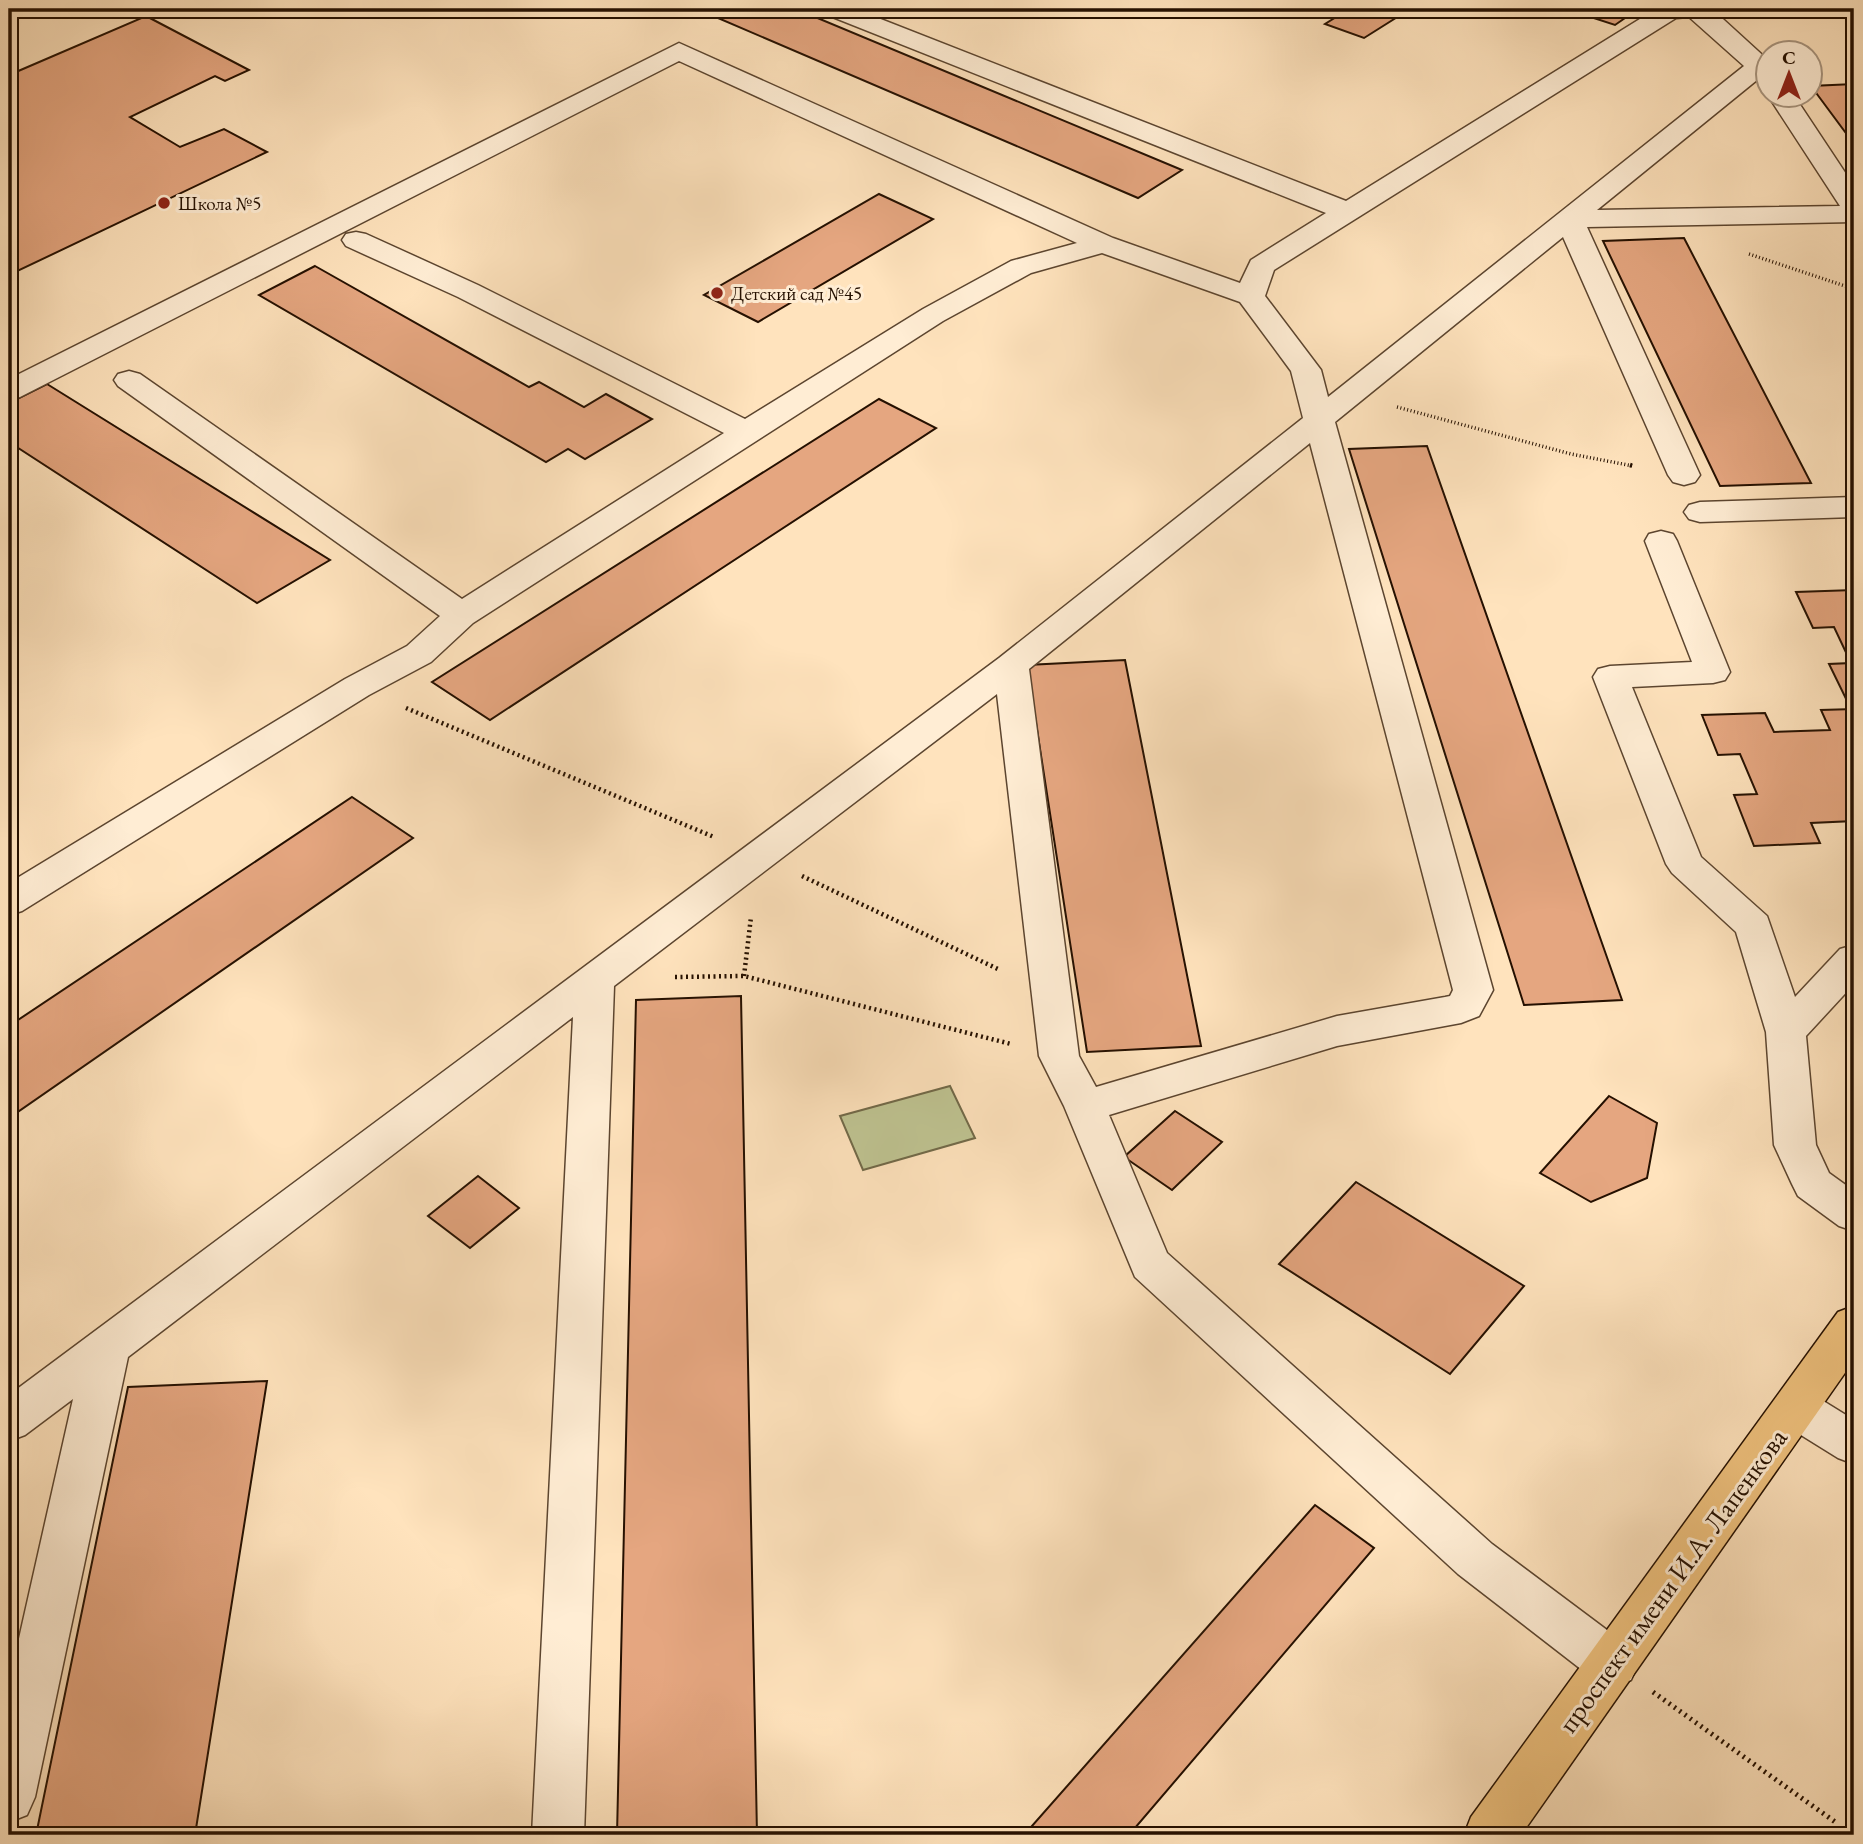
<svg xmlns="http://www.w3.org/2000/svg" width="1863" height="1844" font-family="'EB Garamond',serif">
<rect width="100%" height="100%" fill="#ffe3bd"/>
<filter id="stains"><feTurbulence type="fractalNoise" baseFrequency=".00286" numOctaves="4"/><feColorMatrix values="0 0 0 0 .2 0 0 0 0 .09 0 0 0 0 .02 0 0 0 .5 -.17"/></filter>
<radialGradient id="worn" r=".72"><stop offset=".6" stop-color="#630" stop-opacity="0"/><stop offset="1" stop-color="#630" stop-opacity=".3"/></radialGradient>
<polygon fill="#bfc492" stroke="#726a49" stroke-width="2" points="950,1086 975,1138 863,1170 840,1116"/>
<g fill="#e5a680" stroke="#251000" stroke-width="2">
<polygon points="697,9 796,9 1182,170 1138,198"/>
<polygon points="1349,9 1410,9 1364,38 1325,24"/>
<polygon points="1566,9 1638,9 1615,25"/>
<polygon points="146,16 249,70 225,81 215,76 130,117 180,147 224,129 267,152 9,275 9,75"/>
<polygon points="1854,84 1854,144 1811,86"/>
<polygon points="879,194 933,219 758,322 704,295"/>
<polygon points="1684,238 1811,483 1720,486 1603,241"/>
<polygon points="315,266 529,387 539,382 584,407 606,394 652,419 585,459 568,449 546,462 259,295"/>
<polygon points="47,384 330,560 257,603 9,442 9,403"/>
<polygon points="879,399 936,428 490,720 432,682"/>
<polygon points="1427,446 1622,1000 1524,1005 1349,449"/>
<polygon points="1854,590 1854,709 1851,709 1829,664 1851,663 1834,627 1813,628 1796,592"/>
<polygon points="1125,660 1201,1046 1087,1052 1027,665"/>
<polygon points="1854,709 1854,821 1811,823 1820,843 1754,846 1734,795 1757,794 1740,754 1718,755 1702,715 1765,713 1774,732 1830,730 1821,710"/>
<polygon points="352,797 413,838 9,1118 9,1026"/>
<polygon points="741,996 757,1835 617,1835 636,1000"/>
<polygon points="1609,1096 1657,1123 1647,1178 1591,1202 1540,1173"/>
<polygon points="1175,1111 1222,1142 1172,1190 1124,1157"/>
<polygon points="478,1176 519,1208 470,1248 428,1216"/>
<polygon points="1356,1182 1524,1286 1450,1374 1279,1264"/>
<polygon points="267,1381 195,1835 36,1835 128,1387"/>
<polygon points="1315,1505 1374,1548 1129,1835 1024,1835"/>
</g>
<g fill="none" stroke-linecap="round" stroke-linejoin="round">
<defs>
<g id="minor">
<path d="M822,9H855L1346,201L1656,9H1712L1769,61V87L1760,84L1757,80L1597,210L1840,206L1767,94L1769,92V94H1793L1854,186V222L1587,227L1700,475L1695,482L1684,485L1673,482L1668,475L1563,237L1335,422L1493,990L1479,1016L1461,1023L1337,1046L1109,1115L1167,1253L1492,1544L1631,1648L1638,1664L1631,1680L1613,1687L1595,1680L1458,1574L1135,1277L1064,1106L1039,1056L997,694L614,986L584,1835H532L573,1017L128,1357L35,1797L27,1815L9,1822V1683L73,1399L25,1435L9,1441V1395L999,658L1303,418L1291,371L1240,302L1102,253L1031,273L943,321L473,623L431,662L369,695L22,911L9,915V883L345,679L407,646L440,616L118,386L114,380L118,374L129,371L140,374L462,599L724,433L458,297L346,246L342,240L346,234L356,232L366,234L478,285L745,419L923,309L1011,261L1077,243L679,61L20,397L9,400V379L679,43L1113,238L1240,283L1251,260L1326,213L825,14ZM1689,17L1744,66L1328,397L1321,370L1265,296L1274,270L1676,18ZM1310,443L1453,990L1450,996L1445,997L1337,1016L1096,1087L1079,1056L1029,669Z"/>
<polygon points="1854,497 1854,517 1700,522 1689,519 1684,512 1689,505 1700,502"/>
<polygon points="1661,531 1673,534 1677,541 1730,672 1725,680 1713,683 1632,687 1701,857 1767,916 1795,997 1840,949 1854,945 1854,984 1806,1036 1816,1145 1829,1173 1854,1191 1854,1231 1839,1226 1798,1196 1792,1184 1774,1145 1766,1032 1736,932 1672,873 1666,864 1593,677 1598,669 1610,666 1692,662 1645,541 1649,534"/>
<polygon points="1796,1388 1812,1394 1854,1420 1854,1464 1838,1458 1780,1422 1773,1408 1780,1394"/>
</g>
<polygon id="major" points="1854,1306 1854,1360 1521,1835 1464,1835 1471,1817 1838,1312"/>
</defs>
<use href="#minor" stroke="#5c452f" stroke-width="3"/>
<use href="#major" stroke="#251000" stroke-width="3"/>
<g stroke="#251000" stroke-width="3.5" stroke-dasharray="1 2.5" stroke-linecap="butt">
<polyline points="1749,254 1854,289"/>
<polyline points="1397,407 1571,454 1633,466"/>
</g>
<g stroke="#251000" stroke-width="4.5" stroke-dasharray="2 3.5" stroke-linecap="butt">
<polyline points="1630,465 1633,466"/>
<polyline points="406,708 714,837"/>
<polyline points="802,876 1000,970"/>
<polyline points="744,976 751,917"/>
<polyline points="675,977 744,976 1011,1044"/>
</g>
<polyline stroke="#251000" stroke-width="5" stroke-dasharray="2 4.5" stroke-linecap="butt" points="1653,1692 1838,1824"/>
<use href="#minor" fill="#ffedd4" fill-rule="evenodd"/>
<use href="#major" fill="#f0c27e" fill-rule="evenodd"/>
</g>
<g fill="#8f2418" stroke="#ffedd4" stroke-width="2.5">
<circle cx="164" cy="203" r="7"/>
<circle cx="717" cy="293" r="7"/>
</g>
<g text-anchor="middle" stroke-width="6" stroke-linejoin="round" paint-order="stroke">
<g font-size="19" fill="#251000" stroke="#ffedd4" text-anchor="start">
<text x="178" y="210">Школа №5</text>
<text x="731" y="300">Детский сад №45</text>
</g>
<g font-size="28" fill="#251000" stroke="#ffedd4">
<text transform="translate(1672 1580) rotate(-54)" y="10">проспект имени И.А. Лапенкова</text>
</g>
</g>
<rect width="1863" height="1844" fill="none" stroke="#ffe3bd" stroke-width="35"/>
<rect x="10" y="10" width="1842" height="1823" fill="none" stroke="#251000" stroke-width="3.5"/>
<rect x="18" y="18" width="1828" height="1809" fill="none" stroke="#251000" stroke-width="2"/>
<g transform="translate(1789 74)"><circle r="33" fill="#ffedd4" stroke="#a8957f" stroke-width="2"/>
<path d="M0-5L12 26L0 18L-12 26Z" fill="#8f2418"/>
<text y="-10" font-size="19" font-weight="bold" text-anchor="middle" fill="#251000">С</text>
</g>
<rect width="100%" height="100%" filter="url(#stains)"/>
<rect width="100%" height="100%" fill="url(#worn)"/>
</svg>
